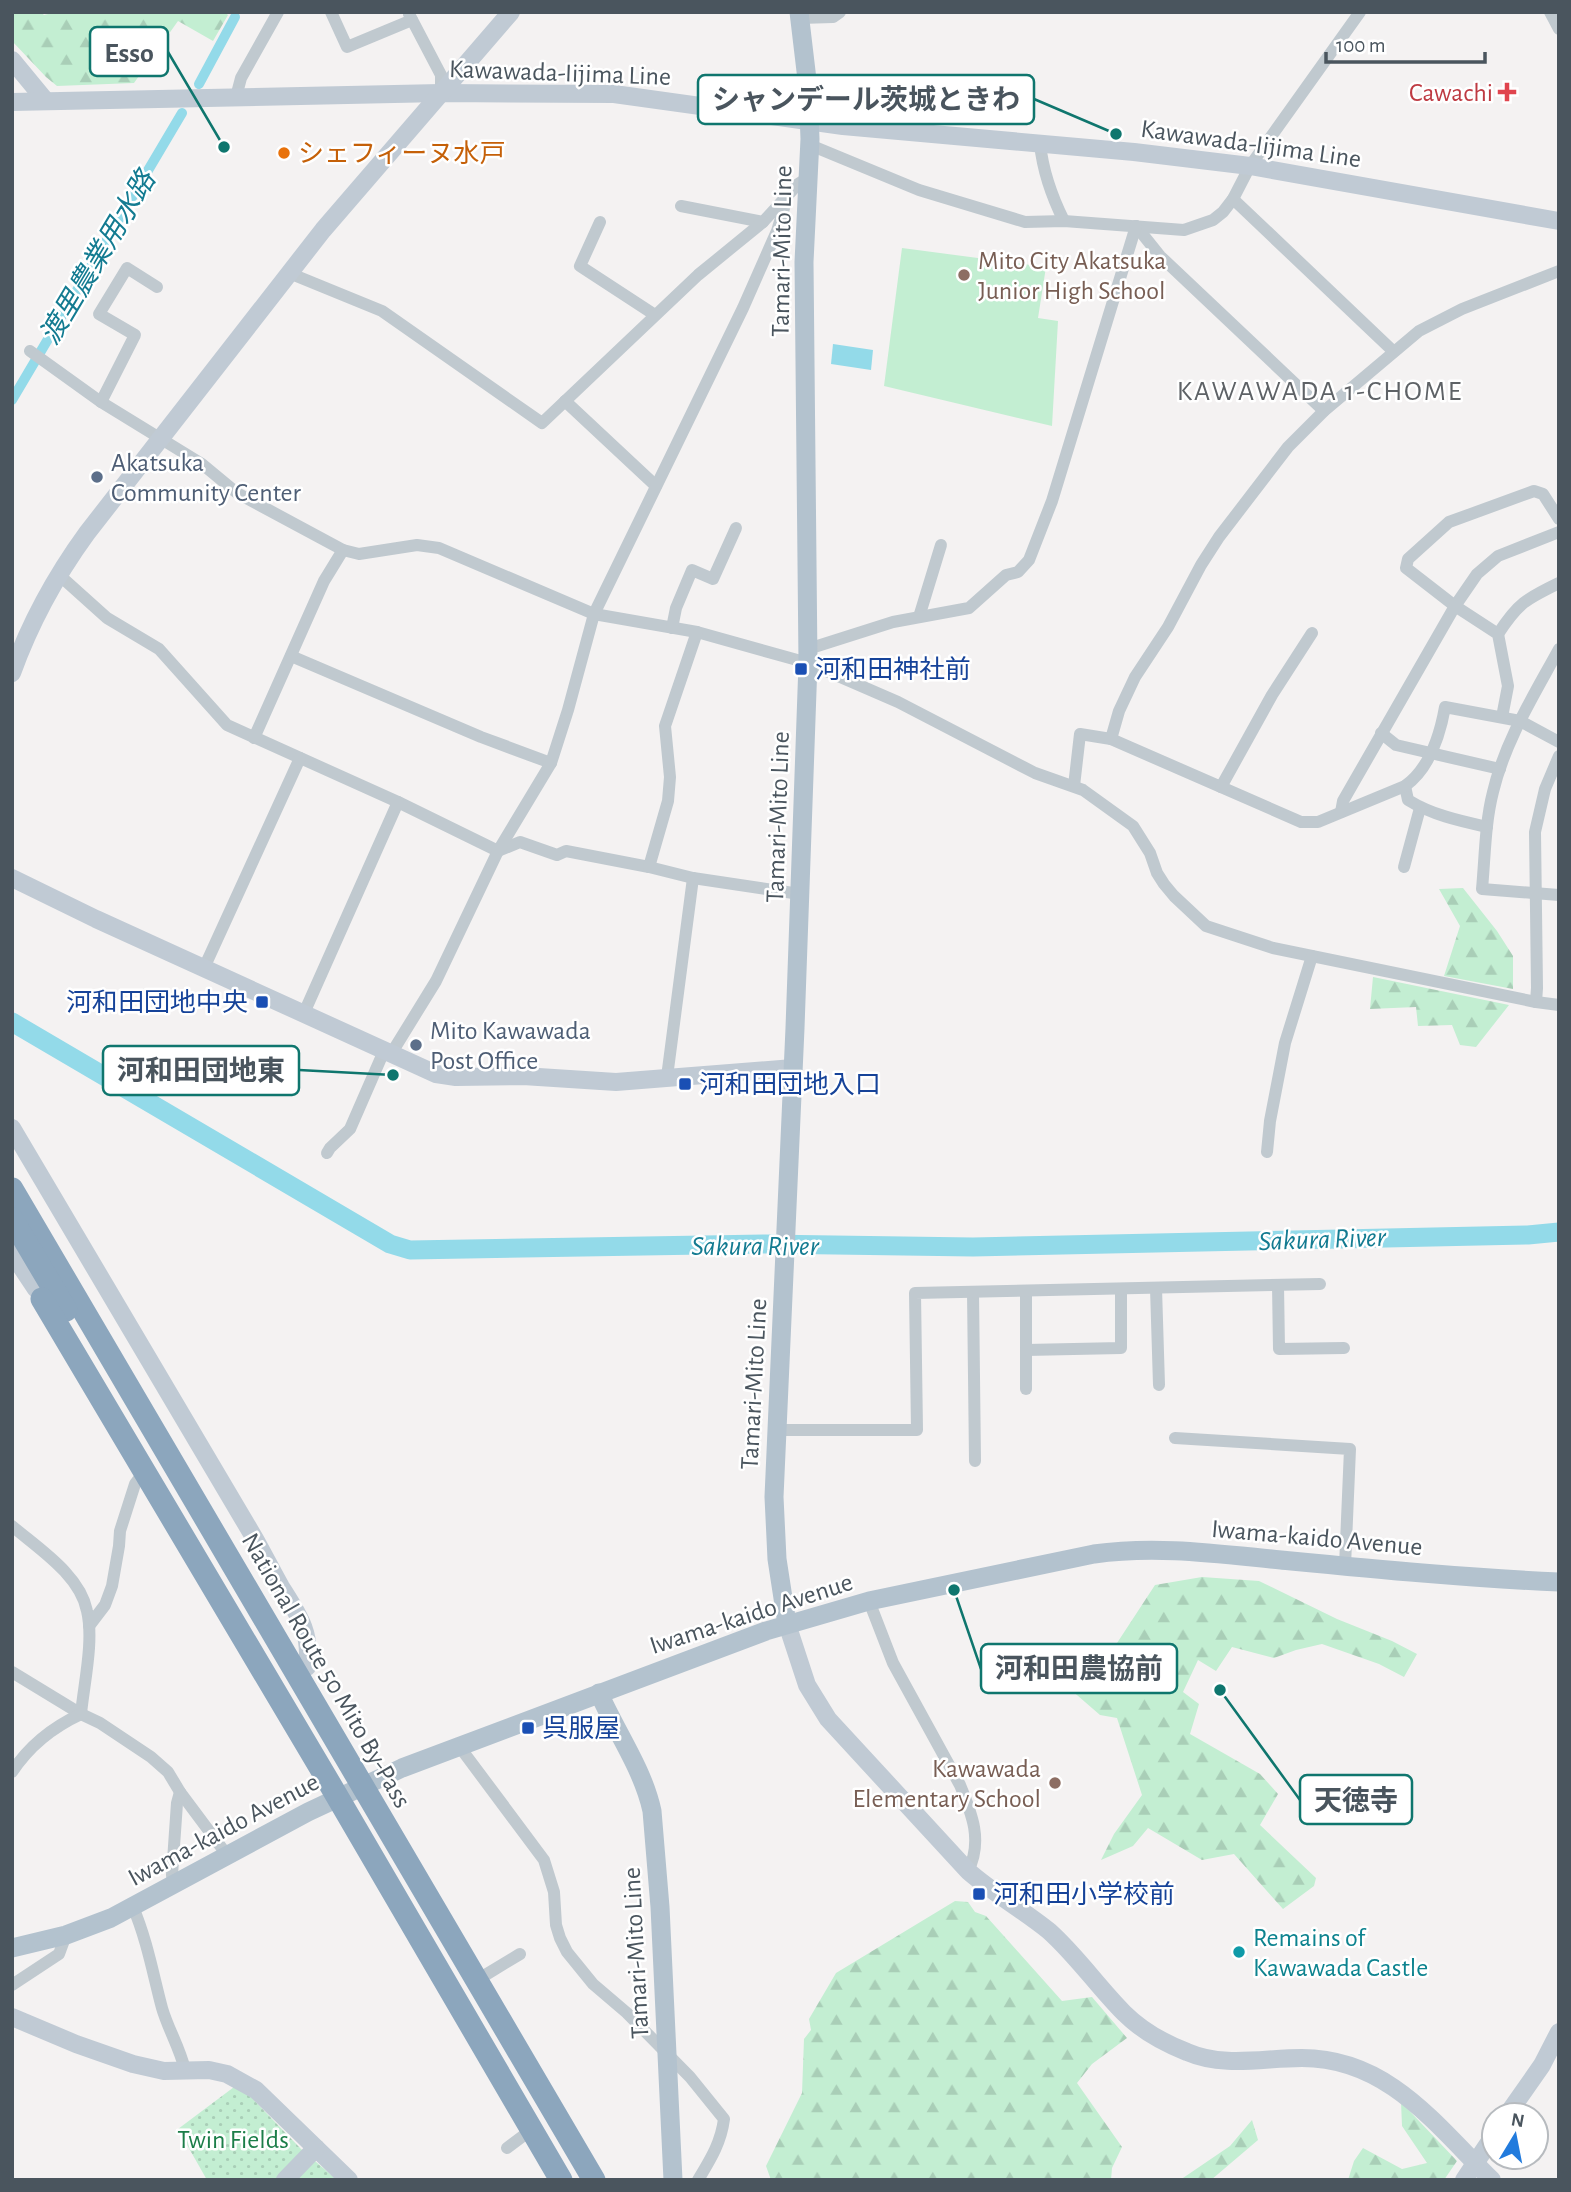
<svg xmlns="http://www.w3.org/2000/svg" width="1571" height="2192" font-family="'Alegreya Sans','Noto Sans JP',sans-serif">
<defs>
<pattern id="grass-dots" width="8" height="8" patternUnits="userSpaceOnUse" patternTransform="scale(1.75)"><rect width="8" height="8" fill="#c3eed2"/><path d="M2 2h.1M6 6h.1" fill="none" stroke="#a9ceb7" stroke-width="1.8" stroke-linecap="round"/></pattern>
<pattern id="forest-firs" width="22" height="20" patternUnits="userSpaceOnUse" patternTransform="scale(1.75)"><rect width="22" height="20" fill="#c3eed2"/><path d="M5 1l3.5 6h-7zM16 11l3.5 6h-7z" fill="#a9ceb7"/></pattern>
</defs>
<rect width="100%" height="100%" fill="#f4f2f2"/>
<polygon fill="url(#grass-dots)" points="234,2087 244,2090 301,2149 337,2180 207,2180 178,2129"/>
<g fill="url(#forest-firs)">
<polygon points="12,12 41,12 44,15 56,12 225,12 228,15 213,41 178,21 134,83 57,86 46,77 12,41"/>
<polygon points="1463,888 1497,931 1513,956 1513,989 1444,976 1460,926 1439,889"/>
<polygon points="1373,977 1509,1005 1476,1047 1460,1045 1452,1025 1418,1026 1416,1007 1370,1009"/>
<polygon points="1202,1577 1259,1581 1337,1619 1392,1641 1417,1654 1404,1677 1379,1664 1322,1644 1296,1650 1274,1658 1232,1647 1216,1671 1198,1660 1183,1692 1199,1704 1190,1734 1260,1774 1278,1794 1260,1825 1316,1878 1314,1886 1283,1909 1234,1854 1202,1860 1148,1828 1133,1846 1101,1860 1114,1834 1142,1795 1117,1718 1100,1715 1070,1689 1100,1669 1155,1585"/>
<polygon points="955,1901 968,1902 975,1912 986,1916 1062,2001 1092,1997 1127,2038 1092,2064 1077,2083 1122,2147 1112,2168 1111,2180 771,2180 766,2166 802,2093 804,2039 811,2030 809,2019 836,1973"/>
<polygon points="1401,2102 1457,2161 1444,2180 1348,2180 1354,2161 1363,2148 1402,2169 1427,2163 1402,2126"/>
<polygon points="1252,2120 1258,2140 1211,2180 1180,2180 1230,2146"/>
</g>
<polygon fill="#c3eed2" points="902,248 1046,267 1038,318 1058,321 1052,426 884,386"/>
<polygon fill="#93dae9" points="833,344 873,350 871,370 831,364"/>
<g fill="none" stroke-linecap="round" stroke-linejoin="round">
<g stroke="#93dae9" stroke-width="10">
<polyline points="199,84 235,17"/>
<polyline points="12,400 182,113"/>
</g>
<polyline stroke="#93dae9" stroke-width="19" points="12,1022 390,1244 410,1250 765,1244 973,1247 1528,1235 1559,1232"/>
<g stroke="#c0c9cf" stroke-width="12">
<polyline points="331,12 347,47 412,20"/>
<polyline points="1550,12 1559,29"/>
<polyline points="409,14 441,75 441,93"/>
<polyline points="800,18 833,17 840,12"/>
<polyline points="236,97 241,78 278,12"/>
<path d="M1040,144C1043,172 1051,195 1064,221"/>
<polyline points="810,145 919,190 1025,222 1064,221 1184,230 1213,220 1223,212 1233,199 1250,166 1360,12"/>
<polyline points="1233,199 1393,351"/>
<polyline points="681,206 763,222 785,198"/>
<polyline points="600,222 580,266 655,315"/>
<polyline points="1136,226 1160,256 1324,411"/>
<polyline points="289,273 382,311 542,423 698,275 763,222"/>
<polyline points="30,351 101,402 202,464 237,493 343,550 359,554 417,545 439,548 594,614 697,632 808,663 898,702 1035,773 1083,790 1133,826 1150,853 1157,873 1164,884 1174,896 1206,926 1273,948 1536,1002 1559,1005"/>
<polyline points="565,401 656,486"/>
<polyline points="101,402 135,335 99,314 127,268 157,287"/>
<polyline points="58,574 107,618 159,649 227,725 398,802 498,851 520,842 557,855 566,851 649,867 693,878 800,894"/>
<polyline points="919,617 941,545"/>
<polyline points="672,628 676,608 692,570 713,579 736,528"/>
<path d="M1498,634C1518,603 1526,599 1559,583"/>
<polyline points="808,649 893,622 969,608 1006,575 1018,572 1029,560 1052,501 1136,226"/>
<path d="M1559,649C1534,695 1505,741 1493,792C1485,823 1485,857 1482,889L1559,895"/>
<polyline points="291,656 481,737 551,763"/>
<polyline points="1502,717 1508,686 1498,634 1455,606 1406,568 1408,559 1449,522 1534,491 1543,494 1559,519"/>
<polyline points="1381,733 1396,745 1500,769"/>
<polyline points="254,738 324,581 343,550"/>
<polyline points="1111,739 1221,787 1272,695 1312,633"/>
<polyline points="1074,786 1080,734 1111,739 1119,711 1135,677 1168,627 1201,565 1219,537 1288,447 1324,411 1419,331 1462,309 1559,271"/>
<path d="M1405,786L1408,800C1432,815 1460,821 1487,827"/>
<path d="M1221,787L1301,822H1318L1405,786C1429,769 1440,735 1445,707L1520,721L1559,742"/>
<polyline points="1341,812 1343,801 1455,606 1477,574 1498,556 1559,532"/>
<polyline points="649,867 668,801 670,777 665,726 697,632"/>
<polyline points="1404,867 1420,808"/>
<polyline points="204,968 300,758"/>
<polyline points="1536,1002 1537,988 1535,832 1545,789 1559,756"/>
<polyline points="304,1013 398,802"/>
<polyline points="391,1054 436,981 498,851 551,763 568,710 594,614 743,308 777,231 788,195 798,184 809,177"/>
<polyline points="667,1077 693,878"/>
<polyline points="1267,1152 1270,1121 1285,1043 1312,956"/>
<polyline points="327,1153 330,1148 350,1129 384,1051"/>
<polyline points="1278,1285 1279,1349 1344,1348"/>
<polyline points="1156,1288 1159,1385"/>
<polyline points="1026,1291 1026,1389"/>
<polyline points="973,1292 975,1461"/>
<polyline points="1026,1350 1121,1348 1121,1289"/>
<polyline points="777,1430 917,1430 915,1293 1320,1284"/>
<polyline points="1175,1438 1350,1449 1345,1566"/>
<path d="M12,1526C39,1549 80,1575 87,1611C94,1641 84,1683 81,1714"/>
<path d="M869,1601L893,1663L960,1785C972,1814 983,1841 968,1871"/>
<polyline points="89,1626 105,1605 112,1586 119,1546 120,1531 135,1484 145,1471"/>
<polyline points="12,1672 81,1714 100,1723 151,1757 168,1772 180,1792 227,1855"/>
<path d="M459,1746L544,1860L554,1892L556,1925L560,1938L567,1952L593,1984L627,2013L690,2077L724,2119C721,2143 710,2160 698,2180"/>
<path d="M12,1772C29,1746 53,1727 81,1714"/>
<polyline points="173,1885 172,1875 177,1803 180,1792"/>
<path d="M133,1907C147,1940 153,1974 162,2008C168,2029 180,2048 185,2070"/>
<polyline points="487,1974 520,1954"/>
<polyline points="12,1985 59,1954 66,1935"/>
<polyline points="507,2148 531,2130"/>
</g>
<g stroke="#c0cad4" stroke-width="18">
<polyline points="12,60 45,100"/>
<polyline points="12,102 441,93 614,94 843,126 1134,152 1250,166 1559,221"/>
<path d="M12,673C30,623 55,577 87,533L323,230L511,12"/>
<polyline points="12,878 96,919 436,1074 456,1077 523,1076 616,1082 793,1068"/>
<path d="M12,1128L255,1539C264,1555 272,1571 281,1587C298,1614 312,1633 307,1667"/>
<polyline points="12,1253 36,1289"/>
<path d="M787,1624L807,1685L828,1719L968,1871C993,1893 1023,1910 1049,1931C1077,1956 1098,1987 1124,2013C1141,2030 1164,2043 1187,2052C1224,2068 1263,2058 1302,2058C1388,2058 1436,2125 1492,2180"/>
<polyline points="12,2017 76,2044 133,2064 164,2071 209,2070 227,2074 256,2090 349,2180"/>
<polyline points="1507,2115 1542,2065 1559,2032"/>
<polyline points="285,2180 316,2148"/>
<polyline points="1464,2180 1494,2135"/>
</g>
<g stroke="#b3c2ce" stroke-width="19">
<polyline points="787,1624 777,1559 774,1497 795,1028 808,663 804,262 810,139 808,88 799,12"/>
<path d="M599,1693C616,1732 643,1769 652,1811L660,1907L673,2180"/>
<path d="M12,1948L66,1935L111,1918L308,1812L402,1768L766,1631L869,1601L1094,1554C1157,1545 1219,1554 1281,1560C1374,1569 1466,1578 1559,1582"/>
</g>
<g stroke="#8ca6bd" stroke-width="23">
<polyline points="12,1189 594,2180"/>
<polyline points="12,1219 66,1310"/>
<polyline points="42,1299 324,1774 561,2180"/>
</g>
</g>
<path fill="#e0444e" stroke="#fff" stroke-width="2.5" d="M1503.5 81.5h7v7h7v7h-7v7h-7v-7h-7v-7h7z"/>
<circle fill="#e8710a" stroke="#fff" stroke-width="2.5" cx="284" cy="153" r="7"/>
<g fill="#8d6e63" stroke="#fff" stroke-width="2.5">
<circle cx="964" cy="275" r="7"/>
<circle cx="1055" cy="1783" r="7"/>
</g>
<g fill="#5c6f8a" stroke="#fff" stroke-width="2.5">
<circle cx="97" cy="477" r="7"/>
<circle cx="416" cy="1045" r="7"/>
</g>
<g fill="#1a4fb4" stroke="#fff" stroke-width="2.5">
<rect x="794" y="662" width="14" height="14" rx="3.5"/>
<rect x="255" y="995" width="14" height="14" rx="3.5"/>
<rect x="678" y="1077" width="14" height="14" rx="3.5"/>
<rect x="521" y="1721" width="14" height="14" rx="3.5"/>
<rect x="972" y="1887" width="14" height="14" rx="3.5"/>
</g>
<circle fill="#0f9aa8" stroke="#fff" stroke-width="2.5" cx="1239" cy="1952" r="7"/>
<g text-anchor="middle" stroke-width="5" stroke-linejoin="round" paint-order="stroke">
<g font-size="26" fill="#4a555e" stroke="#fff">
<text transform="translate(560 72) rotate(2)" y="9">Kawawada-Iijima Line</text>
<text transform="translate(1251 143) rotate(8)" y="9">Kawawada-Iijima Line</text>
<text transform="translate(781 251) rotate(-89)" y="9">Tamari-Mito Line</text>
<text transform="translate(777 817) rotate(-88)" y="9">Tamari-Mito Line</text>
<text transform="translate(753 1384) rotate(-87)" y="9">Tamari-Mito Line</text>
<text transform="translate(1317 1537) rotate(5)" y="9">Iwama-kaido Avenue</text>
<text transform="translate(751 1613) rotate(-18)" y="9">Iwama-kaido Avenue</text>
<text transform="translate(327 1670) rotate(60)" y="9">National Route 50 Mito By-Pass</text>
<text transform="translate(223 1829) rotate(-28)" y="9">Iwama-kaido Avenue</text>
<text transform="translate(635 1953) rotate(-93)" y="9">Tamari-Mito Line</text>
</g>
<g font-size="26" fill="#be3a42" stroke="#fff" text-anchor="end">
<text x="1493" y="101">Cawachi</text>
</g>
<g font-size="26" fill="#c56008" stroke="#fff" text-anchor="start">
<text x="298" y="162">シェフィーヌ水戸</text>
</g>
<g font-size="26" fill="#785e54" stroke="#fff" text-anchor="start">
<text x="978" y="269">Mito City Akatsuka<tspan x="978" dy="30">Junior High School</tspan></text>
<text x="1041" y="1777" text-anchor="end">Kawawada<tspan x="1041" dy="30">Elementary School</tspan></text>
</g>
<g font-size="26" fill="#4e5e75" stroke="#fff" text-anchor="start">
<text x="111" y="471">Akatsuka<tspan x="111" dy="30">Community Center</tspan></text>
<text x="430" y="1039">Mito Kawawada<tspan x="430" dy="30">Post Office</tspan></text>
</g>
<g font-size="26" fill="#164399" stroke="#fff" text-anchor="start">
<text x="815" y="678">河和田神社前</text>
<text x="248" y="1011" text-anchor="end">河和田団地中央</text>
<text x="699" y="1093">河和田団地入口</text>
<text x="542" y="1737">呉服屋</text>
<text x="993" y="1903">河和田小学校前</text>
</g>
<g font-size="26" fill="#0d838f" stroke="#fff" text-anchor="start">
<text x="1253" y="1946">Remains of<tspan x="1253" dy="30">Kawawada Castle</tspan></text>
</g>
<g font-size="26" fill="#1c7e49" stroke="#fff">
<text x="233" y="2148">Twin Fields</text>
</g>
<g font-size="28" font-style="italic" fill="#137b91" stroke="#fff">
<text transform="translate(97 257) rotate(-59)" y="10">渡里農業用水路</text>
<text transform="translate(1322 1238) rotate(-2)" y="10">Sakura River</text>
<text x="755" y="1255">Sakura River</text>
</g>
<g font-size="28" letter-spacing="2" fill="#5e6266" stroke="#fff">
<text x="1320" y="400">KAWAWADA 1-CHOME</text>
</g>
</g>
<path fill="none" stroke="#0f766e" stroke-width="2.5" d="M224 147L168 52M1116 134L1034 99M393 1075L299 1070M954 1590L981 1669M1220 1690L1300 1800"/>
<g fill="#0f766e" stroke="#fff" stroke-width="2.5">
<circle cx="224" cy="147" r="7"/>
<circle cx="1116" cy="134" r="7"/>
<circle cx="393" cy="1075" r="7"/>
<circle cx="954" cy="1590" r="7"/>
<circle cx="1220" cy="1690" r="7"/>
</g>
<g fill="#fff" stroke="#0f766e" stroke-width="2.5">
<rect x="90" y="27" width="78" height="49" rx="7"/>
<rect x="698" y="75" width="336" height="49" rx="7"/>
<rect x="103" y="1046" width="196" height="49" rx="7"/>
<rect x="981" y="1644" width="196" height="49" rx="7"/>
<rect x="1300" y="1775" width="112" height="49" rx="7"/>
</g>
<g font-size="28" text-anchor="middle" font-weight="bold" fill="#4a555e">
<text x="129" y="62">Esso</text>
<text x="866" y="109">シャンデール茨城ときわ</text>
<text x="201" y="1080">河和田団地東</text>
<text x="1079" y="1678">河和田農協前</text>
<text x="1356" y="1810">天徳寺</text>
</g>
<rect width="1571" height="2192" fill="none" stroke="#4a555e" stroke-width="28"/>
<g transform="translate(1515 2136) rotate(10)"><circle r="33" fill="#ffffff" stroke="#b7bbbf" stroke-width="2"/>
<path d="M0-5L12 26L0 18L-12 26Z" fill="#227bdd"/>
<text y="-10" font-size="19" font-weight="bold" text-anchor="middle" fill="#4a555e">N</text>
</g>
<path d="M1326 52v10h159v-10" fill="none" stroke="#4a555e" stroke-width="3.5"/>
<text x="1336" y="52" font-size="21" fill="#4a555e" stroke="#ffffff" stroke-width="5" paint-order="stroke">100 m</text>
</svg>
